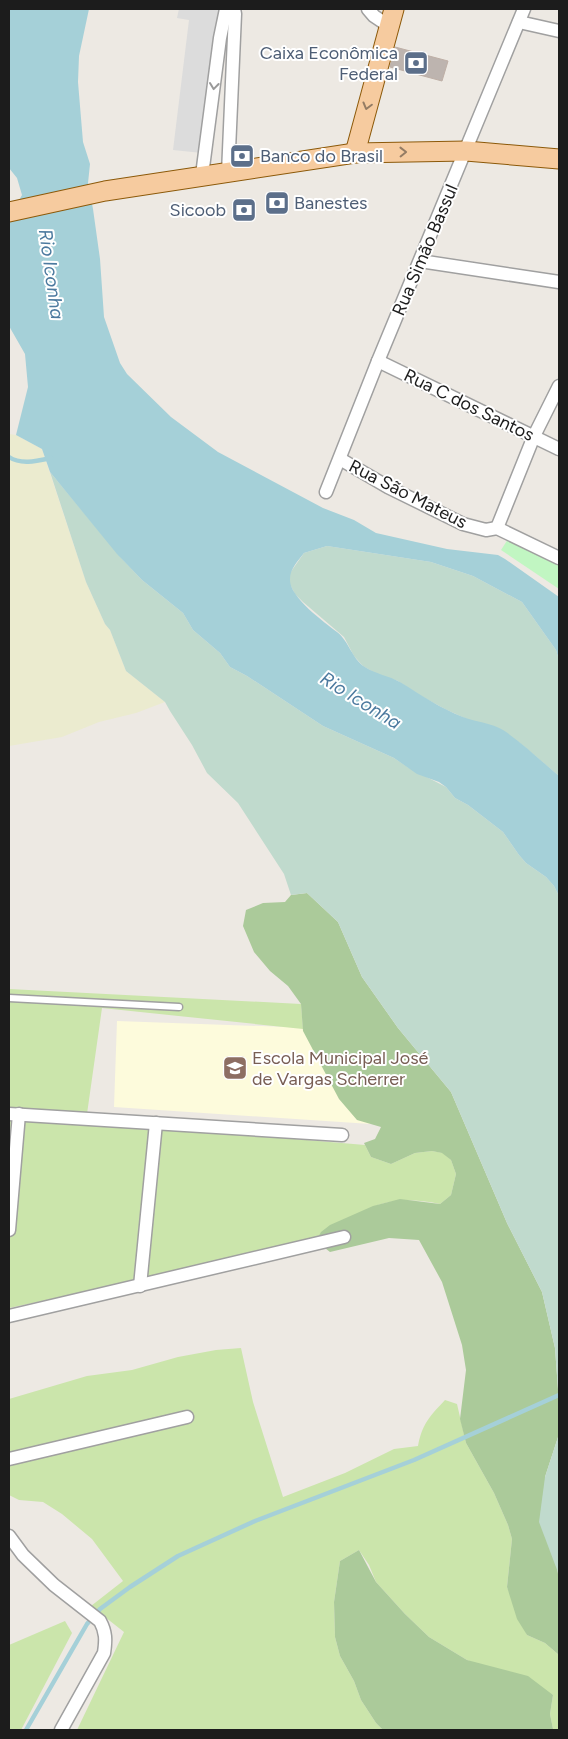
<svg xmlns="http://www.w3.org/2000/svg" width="568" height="1739" font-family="Figtree,sans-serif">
<rect width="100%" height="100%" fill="#ede9e3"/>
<polygon fill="#fdfbdc" points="117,1021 342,1029 371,1124 114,1107"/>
<polygon fill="#ebebcf" points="9,434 16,435 42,449 86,582 105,624 110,630 126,671 165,702 136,713 99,722 62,737 9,746"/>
<g fill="#cbe5ab">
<path d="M9,989L301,1004L303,1029L102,1008L86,1121L365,1145L371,1157L391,1164L415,1153L432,1151L443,1153L451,1160L456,1174L451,1195L440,1204C383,1192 362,1210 318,1242L9,1308Z"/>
<path d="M241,1348L253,1402L283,1497L345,1473L394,1449L418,1446C422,1424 430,1416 445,1400L457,1404L466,1443L494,1493L508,1525L512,1539L507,1587L527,1635L545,1643L559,1655V1730L553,1729L550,1714L553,1695L467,1660L429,1637L405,1614L376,1582L369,1565L359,1550L340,1561L334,1602L335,1637L340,1656L354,1681L361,1700L376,1723L383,1730H77L124,1632L91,1606L123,1581L92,1539L62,1514L43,1502L19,1500L9,1495V1399L87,1376L132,1370L178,1357L216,1350Z"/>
<polygon points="65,1621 72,1633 21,1730 9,1730 9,1645"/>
</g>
<g fill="#abca9a">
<polygon points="307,893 338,922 362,977 398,1028 451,1092 507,1223 542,1292 555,1348 559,1403 559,1434 545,1477 558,1574 559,1575 559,1655 545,1643 527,1635 517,1619 507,1587 512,1539 508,1525 494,1493 466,1443 460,1419 466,1370 462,1345 442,1282 419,1240 389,1238 330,1252 316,1241 321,1232 330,1225 373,1206 400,1199 440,1204 451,1195 456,1174 451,1160 442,1153 432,1151 415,1153 391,1164 371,1157 364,1143 375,1139 381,1127 357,1120 339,1099 303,1031 301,1004 288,986 270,971 254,952 243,926 246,910 263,903 285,902 291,895"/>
<polygon points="359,1550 376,1582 405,1614 429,1637 467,1660 528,1676 553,1695 550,1714 553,1729 556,1730 383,1730 376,1723 361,1700 354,1681 340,1656 335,1637 334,1602 340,1561"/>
</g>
<g fill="#c0dacd">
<polygon points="50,472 123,560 142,580 183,613 193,630 220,653 230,667 247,676 323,726 394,758 409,768 446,787 455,798 468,805 503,832 519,855 526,863 546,877 554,886 559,896 559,1403 555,1348 542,1292 507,1223 451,1092 398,1028 362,977 338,922 307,893 291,895 284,874 238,803 207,773 192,745 170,711 165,702 126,671 110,630 105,624 86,582"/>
<polygon points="327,546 431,562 473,576 522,602 556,650 559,660 559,776 520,743 447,710 419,695 398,681 377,674 363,666 354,656 344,637 303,602 295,594 289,582 290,573 304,553"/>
<polygon points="559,1434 559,1575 539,1522 545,1477"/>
</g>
<polygon fill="#c1f6c2" points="510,536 559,561 559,589 501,550"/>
<polygon fill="#dcdcdc" points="179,9 222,9 202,153 173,150 189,20 177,18"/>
<path fill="#a5d0d8" d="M9,9H89L79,56L78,82L83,142L90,164L88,183L93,209L100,259L104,317L120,363L127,374L171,417L218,452L323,508L354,520L376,533L447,549L498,555L505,559L559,597V660L556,650L522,602L473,576L431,562L327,546L304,553C298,561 290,569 290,579C289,597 324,622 337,632C349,641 352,659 365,667C376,674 389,676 400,682C421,695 440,708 463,717C476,722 492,723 503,730C523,743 541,761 559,776V896L554,886L546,877L526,863L519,855L503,832L468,805L455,798L446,787L439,782L417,774L394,758L323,726L247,676L230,667L220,653L193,630L183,613L142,580L117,554L50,472L42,449L16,435L28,387L25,354L9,326V218L22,195L17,178L9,168Z"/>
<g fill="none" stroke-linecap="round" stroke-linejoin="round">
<g stroke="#a5d0d8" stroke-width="4.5">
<path d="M9,457C21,465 37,461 51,458"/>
<polyline points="26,1730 87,1624 100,1609 130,1587 178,1556 255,1521 414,1460 559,1395"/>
</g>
</g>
<polygon fill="#bdb4af" stroke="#beafa6" points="395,47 448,61 442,81 390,67"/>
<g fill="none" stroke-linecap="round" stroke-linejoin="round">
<defs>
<polyline id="service" points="9,998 179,1007"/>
<g id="minor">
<polyline points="368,9 374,16 389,26"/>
<polyline points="519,22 559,31"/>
<polyline points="228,173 235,14 234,9"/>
<polyline points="202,175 220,38 226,9"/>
<polyline points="420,261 559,282"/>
<polyline points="378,361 559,449"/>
<polyline points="340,459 388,487 463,524 486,530 497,528 559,558"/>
<polyline points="326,492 378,361 524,9"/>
<polyline points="497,528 534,436 559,386"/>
<polyline points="9,1114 342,1135"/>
<polyline points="9,1230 19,1114"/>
<polyline points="140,1286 156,1123"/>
<polyline points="9,1316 344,1237"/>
<polyline points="9,1459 187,1417"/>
<path d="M9,1536L23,1555L54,1585L100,1621C106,1632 106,1640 104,1653L61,1730"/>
</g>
<g id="primary">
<polyline points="355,153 394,9"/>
<polyline points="9,212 105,191 355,153 466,151 559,159"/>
</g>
</defs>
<use href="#service" stroke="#a0a0a0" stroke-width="9"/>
<use href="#minor" stroke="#a0a0a0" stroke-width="15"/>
<use href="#primary" stroke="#8c5909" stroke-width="21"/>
<use href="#service" stroke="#fff" stroke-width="6"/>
<use href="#minor" stroke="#fff" stroke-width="12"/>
<use href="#primary" stroke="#f6cb9f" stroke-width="19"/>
</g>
<defs><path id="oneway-chevron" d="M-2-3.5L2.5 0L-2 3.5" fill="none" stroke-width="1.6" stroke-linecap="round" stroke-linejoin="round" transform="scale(1.25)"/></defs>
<use stroke="#999" href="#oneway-chevron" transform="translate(214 86) rotate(97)"/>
<g stroke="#947c64">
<use href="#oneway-chevron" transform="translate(367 106) rotate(105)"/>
<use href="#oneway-chevron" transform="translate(403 152) rotate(-1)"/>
</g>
<defs>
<symbol id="bank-square" viewBox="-11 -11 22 22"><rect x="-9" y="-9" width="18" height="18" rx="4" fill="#5c6f8a" stroke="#fff"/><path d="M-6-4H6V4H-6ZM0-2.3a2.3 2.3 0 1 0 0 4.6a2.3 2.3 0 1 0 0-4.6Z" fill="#fff"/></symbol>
<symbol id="school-square" viewBox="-11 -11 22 22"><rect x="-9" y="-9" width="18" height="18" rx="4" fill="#8d6e63" stroke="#fff"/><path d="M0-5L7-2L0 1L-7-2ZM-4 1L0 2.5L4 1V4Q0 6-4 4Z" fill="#fff"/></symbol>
</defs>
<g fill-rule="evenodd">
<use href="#bank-square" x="402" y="49" width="28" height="28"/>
<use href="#bank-square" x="228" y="142" width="28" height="28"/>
<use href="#bank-square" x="263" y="189" width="28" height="28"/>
<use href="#bank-square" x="230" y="196" width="28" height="28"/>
<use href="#school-square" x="221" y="1054" width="28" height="28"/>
</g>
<g text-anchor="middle" stroke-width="4" stroke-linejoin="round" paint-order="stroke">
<g font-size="18" fill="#4e5e75" stroke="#fff" text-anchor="end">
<text x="398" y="59">Caixa Econômica<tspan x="398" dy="21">Federal</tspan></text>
<text x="260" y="162" text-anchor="start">Banco do Brasil</text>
<text x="294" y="209" text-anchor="start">Banestes</text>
<text x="226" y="216">Sicoob</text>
</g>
<g font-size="18" fill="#1c1c1c" stroke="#fff">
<text transform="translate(425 250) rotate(-67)" y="6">Rua Simão Bassul</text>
<text transform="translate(469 405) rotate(26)" y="6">Rua C dos Santos</text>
<text transform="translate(408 494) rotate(27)" y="6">Rua São Mateus</text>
</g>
<g font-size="18" fill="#785e54" stroke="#fff" text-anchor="start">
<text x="252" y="1064">Escola Municipal José<tspan x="252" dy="21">de Vargas Scherrer</tspan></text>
</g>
<g font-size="19" font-style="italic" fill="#4c7a9f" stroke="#fff">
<text transform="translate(52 274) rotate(82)" y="7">Rio Iconha</text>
<text transform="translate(361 700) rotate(32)" y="7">Rio Iconha</text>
</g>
</g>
<rect width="568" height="1739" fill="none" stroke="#1c1c1c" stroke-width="20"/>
</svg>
